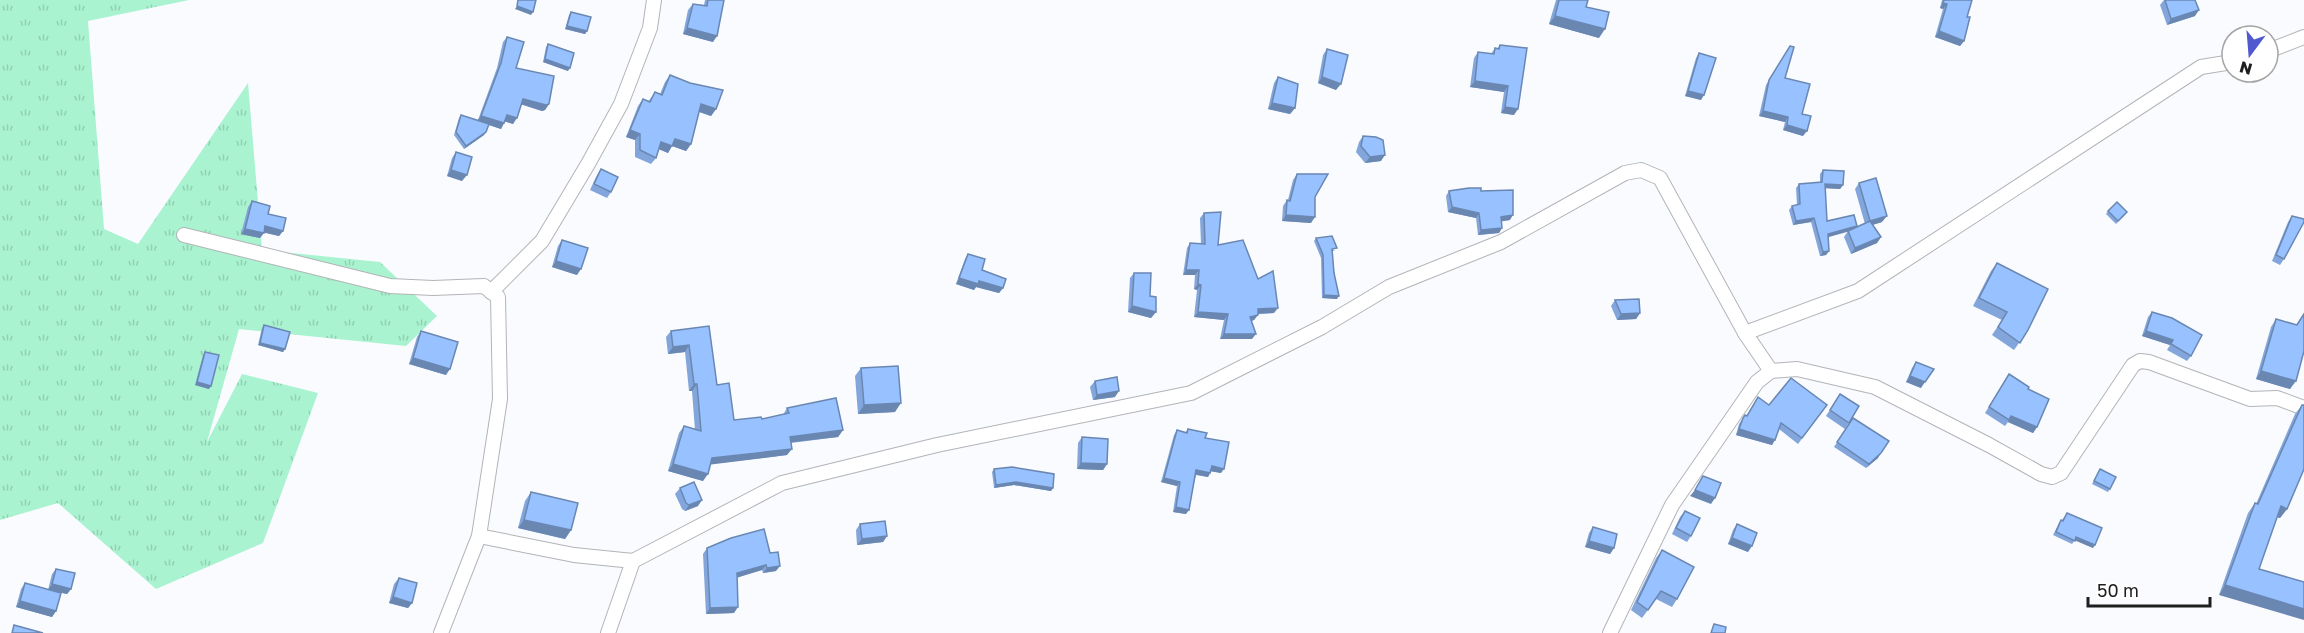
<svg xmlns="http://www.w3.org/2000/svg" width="2304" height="633" font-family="'Golos Text',sans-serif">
<defs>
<pattern id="grass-tufts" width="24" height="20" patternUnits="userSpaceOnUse" patternTransform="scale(1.5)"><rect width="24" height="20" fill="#a9f3d0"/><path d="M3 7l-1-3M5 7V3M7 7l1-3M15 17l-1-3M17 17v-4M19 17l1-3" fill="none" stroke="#91d0b2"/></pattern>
</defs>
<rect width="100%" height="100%" fill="#f9fbfe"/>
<polygon fill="url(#grass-tufts)" points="0,0 189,0 88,21 104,229 138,244 248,83 262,250 380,262 437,316 406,346 239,329 207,442 242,374 318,393 263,543 156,589 58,503 0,520"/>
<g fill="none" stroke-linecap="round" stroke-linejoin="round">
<defs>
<g id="minor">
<polyline points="2268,51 2304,37"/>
<polyline points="184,235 390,286 433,288 484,286 498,297 500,399 479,536 441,633"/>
<polyline points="491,292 542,241 588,164 621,104 650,28 654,0"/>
<polyline points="1745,333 1858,291 2201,67 2232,62"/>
<polyline points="479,536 574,555 633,561 782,483 937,445 1191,393 1322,327 1389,287 1501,242 1625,173 1641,170 1660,178 1745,333 1771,371"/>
<polyline points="608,633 633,561"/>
<polyline points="1610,633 1672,505 1757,382 1771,371 1797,369 1875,387 1989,445 2041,474 2052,477 2061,473 2133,365 2140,361 2149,362 2250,399 2277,398 2304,408"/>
</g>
</defs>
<use href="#minor" stroke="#b2b4b7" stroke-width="16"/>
<use href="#minor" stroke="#fff" stroke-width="14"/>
</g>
<g fill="#82a6db">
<polygon points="705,0 724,0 713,42 683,34 688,10 693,4 704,5"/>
<polygon points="1556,0 1588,0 1586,7 1599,38 1549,24"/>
<polygon points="1942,0 1972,0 1967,17 1964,41 1960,46 1935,37 1943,9 1940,8"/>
<polygon points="2164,0 2195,0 2195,16 2167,25 2160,5"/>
<polygon points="571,12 587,31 585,34 565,29 569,15"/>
<polygon points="507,37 516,68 549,104 545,110 542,111 521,104 513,124 505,121 501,129 489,125 484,135 464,149 454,135 459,118 461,115 478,120 497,68 503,42"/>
<polygon points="548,44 568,71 543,62 546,47"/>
<polygon points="1500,45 1514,115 1501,113 1504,92 1470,87 1474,58 1478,52 1491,54 1495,48 1497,49"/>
<polygon points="1790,46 1785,78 1802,114 1803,136 1783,130 1785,122 1759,116 1766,85"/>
<polygon points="1327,49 1336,90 1318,83 1323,55"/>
<polygon points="1699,53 1701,100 1685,96 1696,58"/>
<polygon points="670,75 716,109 711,116 699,112 691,144 686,151 672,146 668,153 659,149 656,158 651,164 635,157 635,140 626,137 638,106 643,99 648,102 655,92 660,94 665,82"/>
<polygon points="1278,77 1295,108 1290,114 1268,109 1274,83"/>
<polygon points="1363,136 1381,161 1365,163 1356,152 1359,142"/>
<polygon points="456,152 462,181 447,176 452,158"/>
<polygon points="601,169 611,192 607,198 590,190 597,175"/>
<polygon points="1823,170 1843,185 1840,189 1825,188 1827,221 1855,228 1865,224 1855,189 1859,183 1882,222 1872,225 1881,237 1877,243 1851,254 1844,237 1848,231 1828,237 1829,251 1826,255 1820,256 1811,222 1793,225 1789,210 1792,206 1797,205 1796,188 1799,184 1820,183 1820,174"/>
<polygon points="1297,174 1315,197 1311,223 1282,221 1283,206 1287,200 1288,200 1293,180"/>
<polygon points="1449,191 1481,191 1510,220 1502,221 1502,228 1499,233 1478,235 1476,218 1448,212 1446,196"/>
<polygon points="252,201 268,214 283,231 279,236 264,232 260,238 241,234 248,207"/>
<polygon points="2108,211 2125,215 2116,224 2106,214"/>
<polygon points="1204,213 1218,245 1258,279 1274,313 1258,314 1254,320 1251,321 1252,339 1220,339 1224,320 1194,317 1197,290 1194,289 1195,275 1183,275 1187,248 1190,243 1201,244 1200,218"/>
<polygon points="2292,216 2284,259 2280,265 2272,261 2288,222"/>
<polygon points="1316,238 1335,251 1332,251 1337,299 1322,298 1321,258 1314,241"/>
<polygon points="562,240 577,275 552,267 558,246"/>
<polygon points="968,254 982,270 1003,288 999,293 976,287 974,290 956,284 965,259"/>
<polygon points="1997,263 2028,330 2014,350 1992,335 2002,320 1973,306 1991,271"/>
<polygon points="1134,273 1150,296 1156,312 1151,318 1128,312 1130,278"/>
<polygon points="1615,300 1640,313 1636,319 1617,320 1611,306"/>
<polygon points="2152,312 2191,356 2187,361 2167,350 2170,345 2142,336 2148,317"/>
<polygon points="2304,313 2304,351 2290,389 2256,379 2271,327 2276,319 2296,325"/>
<polygon points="264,325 285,349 283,352 258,345 262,328"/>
<polygon points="709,326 717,385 734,420 762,419 783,415 787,408 843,430 838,437 791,443 787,455 710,464 703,481 668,471 679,433 684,426 695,430 692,391 689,391 685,352 668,354 666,337 671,331"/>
<polygon points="421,331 446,375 409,364 417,337"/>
<polygon points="205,352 209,389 195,385 203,355"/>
<polygon points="1916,362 1921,388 1906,382 1912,368"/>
<polygon points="861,368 895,412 858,414 855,376"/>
<polygon points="2009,374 2028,389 2037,427 2033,433 2008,422 2005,426 1985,413"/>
<polygon points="1095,381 1115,397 1093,400 1090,387"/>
<polygon points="1840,394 1859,406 1845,429 1826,416"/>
<polygon points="1758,397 1769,405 1827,405 1798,444 1779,429 1772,445 1736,435 1739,424 1745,415 1747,416"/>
<polygon points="2302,405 2287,509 2280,518 2277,517 2219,595 2248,513 2255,503 2256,504 2295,414"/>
<polygon points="1853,418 1878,458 1866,468 1834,447"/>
<polygon points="1188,429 1205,438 1221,473 1211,471 1208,477 1196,475 1186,514 1173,512 1177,486 1161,482 1174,435 1177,430 1185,433"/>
<polygon points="1082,437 1107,464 1103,470 1077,469 1078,443"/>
<polygon points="994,469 1053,488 1051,491 1014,485 994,488 992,472"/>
<polygon points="2100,469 2110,489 2108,492 2092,484"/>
<polygon points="680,488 698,506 685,511 682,509 675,494"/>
<polygon points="531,492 571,530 565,539 518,528 525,501"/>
<polygon points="1685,511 1691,536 1687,542 1672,534 1680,517"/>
<polygon points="2067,513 2093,548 2075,540 2072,544 2053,535 2059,523 2061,520 2062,520"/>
<polygon points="860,524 887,536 883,542 857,545 856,530"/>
<polygon points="1737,524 1748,552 1728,544 1733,530"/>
<polygon points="1593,527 1614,548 1610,554 1585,547 1589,533"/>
<polygon points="707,548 770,553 776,571 763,573 762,570 737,577 734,613 706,614 703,554"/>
<polygon points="1662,550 1677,599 1672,607 1656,599 1642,618 1631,610 1656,558"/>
<polygon points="56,569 71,589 67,594 58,592 56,611 52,617 16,607 21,589 25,583 48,590 52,574"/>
<polygon points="399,578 412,603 408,608 389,603 394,584"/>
</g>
<g fill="#6a87b2">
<polygon points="1943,3 1947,4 1943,9 1940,8"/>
<polygon points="517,6 533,12 531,15 515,9"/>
<polygon points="2199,10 2195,16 2167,25 2171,19"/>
<polygon points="1555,16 1605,29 1599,38 1549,24"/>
<polygon points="567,26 587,31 585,34 565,29"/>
<polygon points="687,28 717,36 713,42 683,34"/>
<polygon points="1939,31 1964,41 1960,46 1935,37"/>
<polygon points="545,59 570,68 568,71 543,62"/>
<polygon points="1322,77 1341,84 1336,90 1318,83"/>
<polygon points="1475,81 1508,86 1504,92 1470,87"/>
<polygon points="1688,91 1704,95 1701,100 1685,96"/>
<polygon points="523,99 549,104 545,110 542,111 520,104"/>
<polygon points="1272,103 1295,108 1290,114 1268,109"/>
<polygon points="701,104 716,109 711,116 697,111"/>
<polygon points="1505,107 1518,109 1514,115 1501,113"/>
<polygon points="1763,111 1788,117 1785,122 1759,116"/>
<polygon points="507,115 517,118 513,124 503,121"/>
<polygon points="481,116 504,123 501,129 477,121"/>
<polygon points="1787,125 1807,131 1803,136 1783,130"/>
<polygon points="630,130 640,134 635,140 626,137"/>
<polygon points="486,132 484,135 464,149 466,146"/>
<polygon points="675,139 691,144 686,151 672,146 668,153 656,148 661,142"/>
<polygon points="1385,155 1381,161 1365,163 1370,157"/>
<polygon points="451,170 467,175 462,181 447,176"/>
<polygon points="1825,184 1843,185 1840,189 1822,188"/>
<polygon points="1452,207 1479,213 1476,218 1448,212"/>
<polygon points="1286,215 1315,217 1311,223 1282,221"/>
<polygon points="1513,215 1510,220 1498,222 1501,217"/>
<polygon points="1887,216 1882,222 1866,227 1870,221"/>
<polygon points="1814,218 1811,222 1793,225 1796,221"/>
<polygon points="265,226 283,231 279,236 261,232"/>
<polygon points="1857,226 1854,230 1825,238 1828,234"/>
<polygon points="1502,228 1499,233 1478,235 1481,230"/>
<polygon points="245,229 264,233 260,238 241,234"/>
<polygon points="1881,237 1877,243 1851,254 1855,248"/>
<polygon points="1829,251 1826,255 1820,256 1823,252"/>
<polygon points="556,261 581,269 577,275 552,267"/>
<polygon points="1186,270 1199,270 1195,275 1183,275"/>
<polygon points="959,278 979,281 1003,288 999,293 976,287 974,290 956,284"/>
<polygon points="1198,284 1201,285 1197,290 1194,289"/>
<polygon points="1324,295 1339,296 1337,299 1322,298"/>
<polygon points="1132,306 1156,312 1151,318 1128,312"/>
<polygon points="1278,308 1274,313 1255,314 1258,309"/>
<polygon points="1198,312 1228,314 1224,320 1194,317"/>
<polygon points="1640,313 1636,319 1617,320 1621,314"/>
<polygon points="1258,315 1254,320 1246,323 1250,317"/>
<polygon points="2146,331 2173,340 2170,345 2142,336"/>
<polygon points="1224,334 1256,334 1252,339 1220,339"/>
<polygon points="260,343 285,349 283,352 258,345"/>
<polygon points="689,345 685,352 668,354 673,347"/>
<polygon points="413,358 450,369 446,375 409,364"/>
<polygon points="2261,371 2296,381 2290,389 2256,379"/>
<polygon points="1910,376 1925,382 1921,388 1906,382"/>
<polygon points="197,382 211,386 209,389 195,385"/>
<polygon points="694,384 697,384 692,391 689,391"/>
<polygon points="1119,391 1115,397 1093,400 1097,395"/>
<polygon points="901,403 895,412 858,414 864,405"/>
<polygon points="2011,416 2037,427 2033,433 2008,422"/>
<polygon points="1739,429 1775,440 1772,445 1736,435"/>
<polygon points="843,430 838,437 785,443 790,437"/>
<polygon points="792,449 787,455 707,465 712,458"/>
<polygon points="1881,453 1878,458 1866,468 1869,464"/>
<polygon points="1081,463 1107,464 1103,470 1077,469"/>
<polygon points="673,464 708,474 703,481 668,471"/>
<polygon points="1212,466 1224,469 1221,473 1209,471"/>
<polygon points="1196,470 1210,473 1208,477 1193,474"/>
<polygon points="1164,478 1180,482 1177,486 1161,482"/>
<polygon points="1016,482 1053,488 1051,491 1014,485 994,488 996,485"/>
<polygon points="1695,490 1715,498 1711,504 1690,496"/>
<polygon points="702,500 698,506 685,511 689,505"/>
<polygon points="2281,506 2287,509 2280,518 2274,516"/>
<polygon points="1176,507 1189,510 1186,514 1173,512"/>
<polygon points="524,520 571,530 565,539 518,528"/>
<polygon points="887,536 883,542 857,545 862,539"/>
<polygon points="2076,537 2095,545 2093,548 2074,540"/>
<polygon points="1732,538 1752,546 1748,552 1728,544"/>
<polygon points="1589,541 1614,548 1610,554 1585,547"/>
<polygon points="766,565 762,570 733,579 737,573"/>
<polygon points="780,566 776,571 763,573 767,568"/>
<polygon points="52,584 71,589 67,594 48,590"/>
<polygon points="2225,585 2304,609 2304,620 2219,595"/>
<polygon points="393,597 412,603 408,608 389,603"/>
<polygon points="20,601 56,611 52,617 16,607"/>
<polygon points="738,607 734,613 706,614 710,608"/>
</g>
<g fill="#97c1ff" stroke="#6a87b2" stroke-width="1.5">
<polygon points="518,0 536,0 533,12 517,6"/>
<polygon points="708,0 724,0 717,36 687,28 693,4 707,6"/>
<polygon points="1559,0 1588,0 1586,7 1609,12 1605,29 1555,16"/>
<polygon points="1944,0 1972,0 1967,17 1970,17 1964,41 1939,31 1947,4 1943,3"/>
<polygon points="2165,0 2195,0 2199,10 2171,19"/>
<polygon points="571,12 591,17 587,31 567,26"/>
<polygon points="507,37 524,42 516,68 554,76 549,104 546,105 523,99 517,118 507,115 504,123 481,116 501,63"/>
<polygon points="548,44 574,53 570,68 545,59"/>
<polygon points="1500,45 1527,48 1518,109 1505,107 1508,86 1475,81 1478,52 1494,54 1495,48 1499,49"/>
<polygon points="1790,46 1794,47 1785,78 1810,84 1802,114 1811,116 1807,131 1787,125 1788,117 1763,111 1769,80"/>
<polygon points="1327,49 1348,55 1341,84 1322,77"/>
<polygon points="1699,53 1716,58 1704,95 1688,91"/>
<polygon points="670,75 690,83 723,90 716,109 701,104 691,144 675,139 672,146 661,142 656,158 640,150 640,134 630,130 643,99 650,102 655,92 662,95"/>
<polygon points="1278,77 1298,84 1295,108 1272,103"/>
<polygon points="461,115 489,124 486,132 466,146 456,132"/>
<polygon points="1363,136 1376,137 1383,140 1385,155 1370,157 1361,146"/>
<polygon points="456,152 472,157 467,175 451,170"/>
<polygon points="601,169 618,177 611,192 594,184"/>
<polygon points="1823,170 1844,171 1843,185 1825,184 1827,221 1854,215 1857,226 1828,234 1829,251 1823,252 1814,218 1796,221 1792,206 1800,204 1799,184 1822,182"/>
<polygon points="1297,174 1328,174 1315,197 1315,217 1286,215 1287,200 1290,201"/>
<polygon points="1876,178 1887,216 1870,221 1859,183"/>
<polygon points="1469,188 1481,188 1481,191 1513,190 1513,215 1501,217 1502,228 1481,230 1479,213 1452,207 1449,191"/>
<polygon points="252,201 270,206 268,214 286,218 283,231 265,226 264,233 245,229"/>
<polygon points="2117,202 2127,212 2118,221 2108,211"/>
<polygon points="1221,212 1218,245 1243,240 1258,279 1273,271 1278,308 1258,309 1258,315 1250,317 1256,334 1224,334 1228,314 1198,312 1201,285 1198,284 1199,270 1186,270 1190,243 1205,244 1204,213"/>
<polygon points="2292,216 2304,219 2304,222 2284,259 2276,255"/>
<polygon points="1870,221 1881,237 1855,248 1848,231"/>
<polygon points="1332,236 1337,248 1332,249 1334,273 1339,296 1324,295 1323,255 1316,238"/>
<polygon points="562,240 588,248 581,269 556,261"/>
<polygon points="968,254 985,259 982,270 1006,279 1003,288 979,281 978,284 959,278"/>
<polygon points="1997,263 2048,289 2028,330 2020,343 1998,327 2007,312 1979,298"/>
<polygon points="1134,273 1151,273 1150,296 1156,297 1156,312 1132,306"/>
<polygon points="1639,299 1640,313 1621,314 1615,300"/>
<polygon points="2152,312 2172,318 2202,335 2191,356 2171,344 2173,340 2146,331"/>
<polygon points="2304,314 2304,351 2296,381 2261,371 2276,319 2297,325"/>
<polygon points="264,325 290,332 285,349 260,343"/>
<polygon points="709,326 717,385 729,383 734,420 761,417 762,419 789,413 787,408 836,398 843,430 790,437 792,449 712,458 708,474 673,464 684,426 701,431 697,384 694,384 689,345 673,347 671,331"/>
<polygon points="421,331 458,342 450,369 413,358"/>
<polygon points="205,352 219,355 211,386 197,382"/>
<polygon points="1916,362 1934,369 1925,382 1910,376"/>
<polygon points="898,366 901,403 864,405 861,368"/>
<polygon points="2009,374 2029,387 2028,389 2049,399 2037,427 2011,416 2009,420 1989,407"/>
<polygon points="1117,377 1119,391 1097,395 1095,381"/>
<polygon points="1791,378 1827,405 1802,438 1781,423 1775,440 1739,429 1743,418 1745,415 1747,416 1758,397 1769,405"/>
<polygon points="1840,394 1859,406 1849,423 1830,410"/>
<polygon points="2302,405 2304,405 2304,469 2287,509 2281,506 2259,569 2304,582 2304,609 2225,585 2255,503 2258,504"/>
<polygon points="1853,418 1889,441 1881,453 1869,464 1837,442"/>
<polygon points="1188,429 1207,433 1205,438 1229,442 1224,469 1212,466 1210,473 1196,470 1189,510 1176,507 1180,482 1164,478 1177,430 1187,433"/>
<polygon points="1082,437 1108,439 1107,464 1081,463"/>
<polygon points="1012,467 1054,474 1053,488 1016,482 996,485 994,469"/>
<polygon points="2100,469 2116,477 2110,489 2094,481"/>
<polygon points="1703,476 1721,483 1715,498 1695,490"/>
<polygon points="694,482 702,500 689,505 686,503 680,488"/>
<polygon points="531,492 578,503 571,530 524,520"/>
<polygon points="1685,511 1700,518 1691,536 1676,528"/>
<polygon points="2067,513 2102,528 2095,545 2076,537 2075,541 2056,532 2061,520 2063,521"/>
<polygon points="885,521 887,536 862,539 860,524"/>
<polygon points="1737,524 1757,533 1752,546 1732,538"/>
<polygon points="1593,527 1617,534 1614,548 1589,541"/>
<polygon points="764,529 770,553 778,552 780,566 767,568 766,565 737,573 738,607 710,608 707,548 731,538"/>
<polygon points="1662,550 1694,567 1677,599 1661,591 1648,610 1637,602"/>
<polygon points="56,569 75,573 71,589 52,584"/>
<polygon points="399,578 417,583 412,603 393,597"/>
<polygon points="25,583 61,593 56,611 20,601"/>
<polygon points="1714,624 1726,627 1725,633 1711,633"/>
<polygon points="14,625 43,633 12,633"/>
</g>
<g transform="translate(2250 54) rotate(196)"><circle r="28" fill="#ffffff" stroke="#a5a5a5" stroke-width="1.5"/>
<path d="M0-4.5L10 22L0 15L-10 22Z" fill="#5159cf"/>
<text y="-9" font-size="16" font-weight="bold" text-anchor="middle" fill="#1e1e1f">N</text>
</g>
<path d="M2088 597v9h122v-9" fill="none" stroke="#1e1e1f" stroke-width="3"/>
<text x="2097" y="597" font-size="18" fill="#1e1e1f" stroke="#ffffff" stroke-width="4.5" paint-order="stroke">50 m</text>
</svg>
